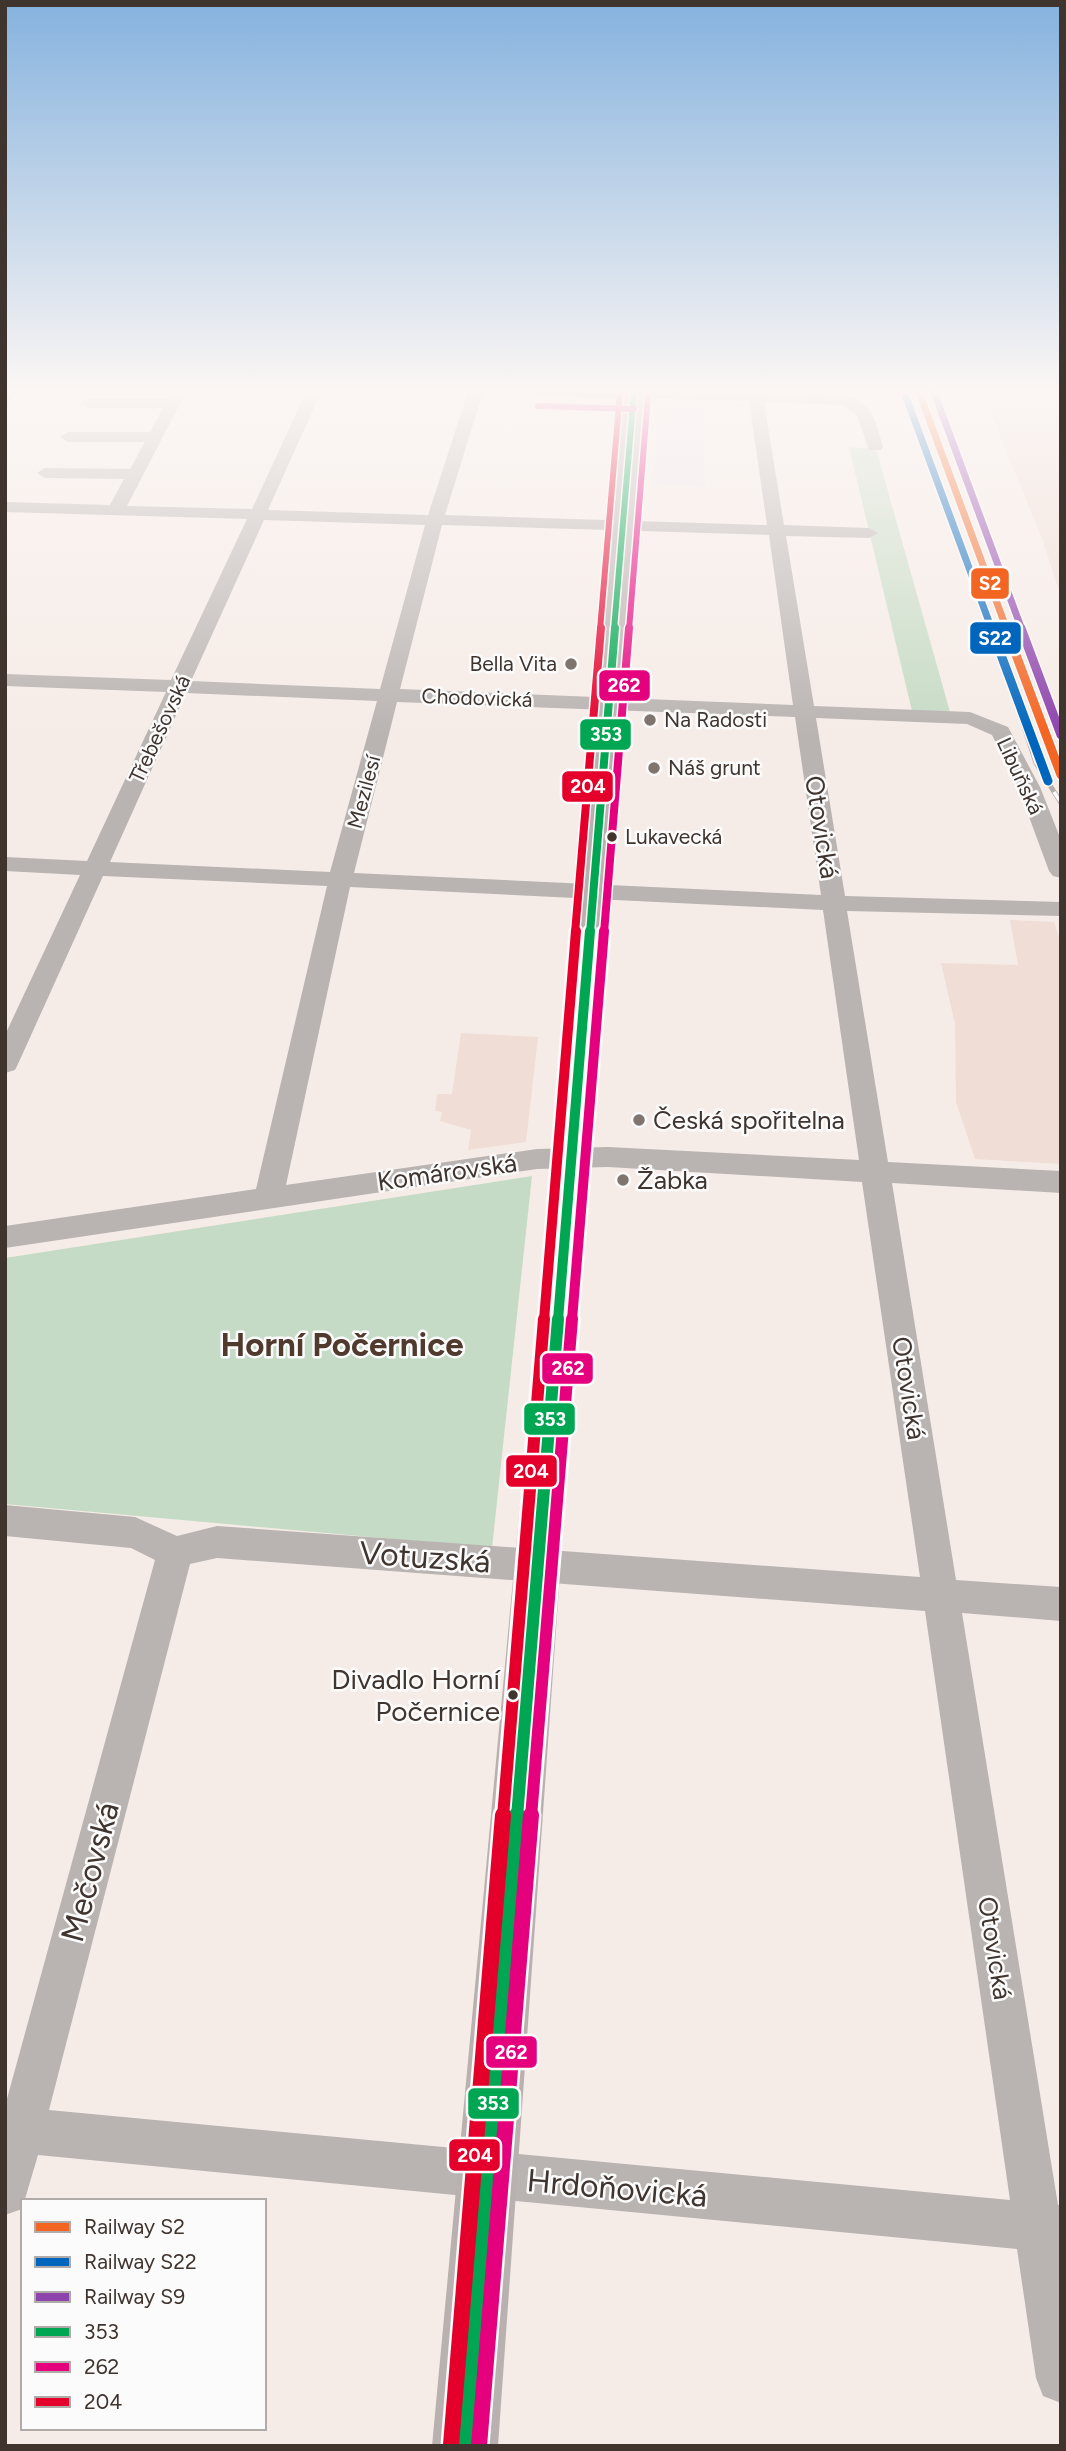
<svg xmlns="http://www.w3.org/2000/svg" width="1066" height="2451" font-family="Figtree,sans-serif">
<rect width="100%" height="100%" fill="#f6ece7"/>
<polygon fill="#efe5ee" points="664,404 705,404 705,487 652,485 659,409"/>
<g fill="#efddd6">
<polygon points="982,392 1061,392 1061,598 1043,541"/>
<polygon points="1010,920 1054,922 1061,943 1061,1164 975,1159 956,1102 955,1024 941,963 1018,965"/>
<polygon points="461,1033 538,1037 526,1142 468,1150 471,1130 440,1121 442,1112 435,1111 437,1094 452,1094"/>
</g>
<g fill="#c6dbc5">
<polygon points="849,447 876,449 950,712 912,711"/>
<polygon points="532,1176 492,1548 5,1504 5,1258"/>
</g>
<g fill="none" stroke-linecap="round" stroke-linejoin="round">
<g fill="#b9b3b1" fill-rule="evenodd">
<polygon points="5,392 17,392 10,402 5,403"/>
<path d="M171,392H186L127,506L252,509L306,392H321L268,510L428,515L468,392H483L445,515L767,525L749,401L538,396L531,392C613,392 696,391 779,393C803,394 837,389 859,401C875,410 878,430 883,447L881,450H869L857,415L843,405L764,402L784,525L869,528L878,533L869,538L786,536L814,706L970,712L1008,727L1040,787L1061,840V878L1053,876L1049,871L1018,787L992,735L967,724L816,718L845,896L1061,902V916L847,911L888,1162L1061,1171V1193L892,1183L956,1580L1061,1587V1621L962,1613L1058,2205H1061V2403L1043,2396L1036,2378L1017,2249L38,2155L22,2209L5,2215V2106L155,1560L131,1548L5,1536V1505L135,1517L177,1536L217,1526L920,1577L862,1182L608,1167L537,1169L5,1248V1226L256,1189L327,886L103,876L18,1064L15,1070L5,1073V1035L80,875L5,871V857L87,861L166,692L5,686V674L171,680L247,519L5,512V502L110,505L124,479L45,478L37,473L45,468L130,469L145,442H68L60,437L68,432H150L163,408H88L80,403L88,398L168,399ZM264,520L425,525L380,689L191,681ZM442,525L769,535L793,705L400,689ZM186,693L377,701L330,872L110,862ZM397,702L795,717L821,895L354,873ZM350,887L823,910L859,1160L608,1147L537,1149L286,1185ZM217,1558L925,1611L1010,2200L49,2110L190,1564Z"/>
</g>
<polygon fill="#b9b1af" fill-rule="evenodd" points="624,392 644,392 498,2446 432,2446"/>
<defs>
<polyline id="rail-far1" points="927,451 992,630"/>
<polyline id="rail" points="992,628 1036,763 1061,803"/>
</defs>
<use href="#rail-far1" stroke="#b4aeab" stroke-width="4.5"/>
<use href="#rail" stroke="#b4aeab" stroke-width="5"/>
<use href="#rail-far1" stroke="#fbfbfb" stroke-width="2.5" stroke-dasharray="9" stroke-linecap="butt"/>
<use href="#rail" stroke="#fbfbfb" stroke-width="3.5" stroke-dasharray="11" stroke-linecap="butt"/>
<defs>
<polyline id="bus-1-far4" points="614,630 634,392"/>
<polyline id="bus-1-far3" points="590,933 615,628"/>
<polyline id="bus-1-far2" points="558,1320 590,931"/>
<polyline id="bus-1-far1" points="517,1817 558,1319"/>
<polyline id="bus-1" points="465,2446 517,1815"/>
<g id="bus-2-far4">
<polyline points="538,406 634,409"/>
<polyline points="629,630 648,396"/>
</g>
<polyline id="bus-2-far3" points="604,933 629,628"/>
<polyline id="bus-2-far2" points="572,1320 604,931"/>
<polyline id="bus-2-far1" points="531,1817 572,1319"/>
<polyline id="bus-2" points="479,2446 531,1815"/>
<polyline id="bus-3-far4" points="600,630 620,392"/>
<polyline id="bus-3-far3" points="575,933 601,628"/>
<polyline id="bus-3-far2" points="544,1320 576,931"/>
<polyline id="bus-3-far1" points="503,1817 544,1319"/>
<polyline id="bus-3" points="451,2445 503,1815"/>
</defs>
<use href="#bus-1-far4" stroke="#fbfbfb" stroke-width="9"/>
<use href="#bus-1-far3" stroke="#fbfbfb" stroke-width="11"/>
<use href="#bus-1-far2" stroke="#fbfbfb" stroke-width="15"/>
<use href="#bus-1-far1" stroke="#fbfbfb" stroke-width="18"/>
<use href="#bus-1" stroke="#fbfbfb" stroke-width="21"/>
<use href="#bus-2-far4" stroke="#fbfbfb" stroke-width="9"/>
<use href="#bus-2-far3" stroke="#fbfbfb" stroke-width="11"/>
<use href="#bus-2-far2" stroke="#fbfbfb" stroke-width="15"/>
<use href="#bus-2-far1" stroke="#fbfbfb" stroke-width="18"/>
<use href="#bus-2" stroke="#fbfbfb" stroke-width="21"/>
<use href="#bus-3-far4" stroke="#fbfbfb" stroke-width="9"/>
<use href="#bus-3-far3" stroke="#fbfbfb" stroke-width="11"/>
<use href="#bus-3-far2" stroke="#fbfbfb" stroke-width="15"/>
<use href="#bus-3-far1" stroke="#fbfbfb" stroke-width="18"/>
<use href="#bus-3" stroke="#fbfbfb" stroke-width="21"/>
<use href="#bus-1-far4" stroke="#00a651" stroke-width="6"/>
<use href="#bus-1-far3" stroke="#00a651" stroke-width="8"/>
<use href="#bus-1-far2" stroke="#00a651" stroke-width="10"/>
<use href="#bus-1-far1" stroke="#00a651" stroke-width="12"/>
<use href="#bus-1" stroke="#00a651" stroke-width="16"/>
<use href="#bus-2-far4" stroke="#e5007d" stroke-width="6"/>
<use href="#bus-2-far3" stroke="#e5007d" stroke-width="8"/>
<use href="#bus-2-far2" stroke="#e5007d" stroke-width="10"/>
<use href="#bus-2-far1" stroke="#e5007d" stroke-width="12"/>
<use href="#bus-2" stroke="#e5007d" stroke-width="16"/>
<use href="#bus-3-far4" stroke="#e4002b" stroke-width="6"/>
<use href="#bus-3-far3" stroke="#e4002b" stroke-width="8"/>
<use href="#bus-3-far2" stroke="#e4002b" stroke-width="10"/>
<use href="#bus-3-far1" stroke="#e4002b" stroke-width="12"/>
<use href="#bus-3" stroke="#e4002b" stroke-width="16"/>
<defs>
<polyline id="rail-1-far1" points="919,392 1007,630"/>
<polyline id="rail-1" points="1006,628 1061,775"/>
<polyline id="rail-2-far1" points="906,397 992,630"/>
<polyline id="rail-2" points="991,628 1048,781"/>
<polyline id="rail-3-far1" points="934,392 1022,630"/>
<polyline id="rail-3" points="1021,628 1061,735"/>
</defs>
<use href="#rail-1-far1" stroke="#fbfbfb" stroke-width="10"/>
<use href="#rail-1" stroke="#fbfbfb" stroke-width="12"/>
<use href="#rail-2-far1" stroke="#fbfbfb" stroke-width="10"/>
<use href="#rail-2" stroke="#fbfbfb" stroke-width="12"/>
<use href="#rail-3-far1" stroke="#fbfbfb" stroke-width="10"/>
<use href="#rail-3" stroke="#fbfbfb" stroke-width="12"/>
<use href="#rail-1-far1" stroke="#f26522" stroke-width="7"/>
<use href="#rail-1" stroke="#f26522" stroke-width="9"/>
<use href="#rail-2-far1" stroke="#0065bd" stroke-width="7"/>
<use href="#rail-2" stroke="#0065bd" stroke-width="9"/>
<use href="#rail-3-far1" stroke="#8e44ad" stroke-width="7"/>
<use href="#rail-3" stroke="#8e44ad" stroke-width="9"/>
</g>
<linearGradient id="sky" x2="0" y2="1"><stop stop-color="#85b2de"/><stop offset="0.53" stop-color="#fbf6f4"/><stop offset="1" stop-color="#fbf6f4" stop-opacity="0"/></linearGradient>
<rect width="1066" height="735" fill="url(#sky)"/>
<g fill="#80746f" stroke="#fbfbfb" stroke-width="2.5">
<circle cx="571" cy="664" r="7"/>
<circle cx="650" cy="720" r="7"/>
<circle cx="654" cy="768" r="7"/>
<circle cx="639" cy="1120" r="7"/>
<circle cx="623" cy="1180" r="7"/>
</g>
<g fill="#40342f" stroke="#fbfbfb" stroke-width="2.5">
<circle cx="612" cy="837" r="6"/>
<circle cx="513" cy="1695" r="6"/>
</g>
<g text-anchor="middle" stroke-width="5" stroke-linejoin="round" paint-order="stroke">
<g font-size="21" fill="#40342f" stroke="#fbfbfb" text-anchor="start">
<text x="557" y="671" text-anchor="end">Bella Vita</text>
<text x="664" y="727">Na Radosti</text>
<text x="668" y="775">Náš grunt</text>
</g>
<g font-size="21" fill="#40342f" stroke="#fbfbfb">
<text transform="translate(477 698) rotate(2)" y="7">Chodovická</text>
<text transform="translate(160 729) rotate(-65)" y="7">Třebešovská</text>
<text transform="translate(1020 776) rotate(65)" y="7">Libuňská</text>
<text transform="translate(364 792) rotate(-75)" y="7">Mezilesí</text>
</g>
<g font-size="21" fill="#40342f" stroke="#fbfbfb" text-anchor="start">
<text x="625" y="844">Lukavecká</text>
</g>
<g font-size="26" fill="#40342f" stroke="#fbfbfb">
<text transform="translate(822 827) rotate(81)" y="9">Otovická</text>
<text transform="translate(447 1172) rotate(-8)" y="9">Komárovská</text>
<text transform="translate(909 1388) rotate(81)" y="9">Otovická</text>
<text transform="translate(995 1948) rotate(81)" y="9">Otovická</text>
</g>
<g font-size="26" fill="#40342f" stroke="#fbfbfb" text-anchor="start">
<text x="653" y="1129">Česká spořitelna</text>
<text x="637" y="1189">Žabka</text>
</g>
<g font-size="28" fill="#40342f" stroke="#fbfbfb" text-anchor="end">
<text x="500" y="1689">Divadlo Horní<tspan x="500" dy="32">Počernice</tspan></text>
</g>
<g font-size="32" fill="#40342f" stroke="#fbfbfb">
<text transform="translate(425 1557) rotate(4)" y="11">Votuzská</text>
<text transform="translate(90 1872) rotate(-75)" y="11">Mečovská</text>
<text transform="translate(617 2188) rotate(5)" y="11">Hrdoňovická</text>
</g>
<g font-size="33" font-weight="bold" fill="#50392d" stroke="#fbfbfb">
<text x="342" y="1356">Horní Počernice</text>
</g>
</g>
<g stroke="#fbfbfb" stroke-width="2.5">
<rect x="970" y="567" width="40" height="33" rx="7" fill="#f26522"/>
<rect x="969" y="621" width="53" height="34" rx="7" fill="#0065bd"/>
<rect x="598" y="669" width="53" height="33" rx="7" fill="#e5007d"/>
<rect x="579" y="718" width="53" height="33" rx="7" fill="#00a651"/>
<rect x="561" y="770" width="53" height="33" rx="7" fill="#e4002b"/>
<rect x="541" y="1352" width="53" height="33" rx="7" fill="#e5007d"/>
<rect x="523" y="1402" width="53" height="34" rx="7" fill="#00a651"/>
<rect x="505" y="1454" width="53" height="34" rx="7" fill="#e4002b"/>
<rect x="485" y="2035" width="53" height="34" rx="7" fill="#e5007d"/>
<rect x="467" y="2087" width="53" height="33" rx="7" fill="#00a651"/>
<rect x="448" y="2138" width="53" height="34" rx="7" fill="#e4002b"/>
</g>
<g font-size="19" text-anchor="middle" font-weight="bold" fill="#fff">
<text x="990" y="590">S2</text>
<text x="995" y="645">S22</text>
<text x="624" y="692">262</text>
<text x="606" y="741">353</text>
<text x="588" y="793">204</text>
<text x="568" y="1375">262</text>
<text x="550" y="1426">353</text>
<text x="531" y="1478">204</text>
<text x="511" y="2059">262</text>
<text x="493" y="2110">353</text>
<text x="475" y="2162">204</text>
</g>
<rect width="1066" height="2451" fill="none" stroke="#40342f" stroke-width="14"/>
<rect x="21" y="2199" width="245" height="231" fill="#fbfbfb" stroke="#b0aba9" stroke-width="2"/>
<rect x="35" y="2222" width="35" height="10" fill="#f26522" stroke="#b0aba9" stroke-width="2"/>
<text x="84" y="2234" font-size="21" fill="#40342f">Railway S2</text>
<rect x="35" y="2257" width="35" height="10" fill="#0065bd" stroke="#b0aba9" stroke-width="2"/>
<text x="84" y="2269" font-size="21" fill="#40342f">Railway S22</text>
<rect x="35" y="2292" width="35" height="10" fill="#8e44ad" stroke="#b0aba9" stroke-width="2"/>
<text x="84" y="2304" font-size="21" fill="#40342f">Railway S9</text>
<rect x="35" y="2327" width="35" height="10" fill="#00a651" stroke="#b0aba9" stroke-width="2"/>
<text x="84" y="2339" font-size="21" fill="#40342f">353</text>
<rect x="35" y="2362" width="35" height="10" fill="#e5007d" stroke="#b0aba9" stroke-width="2"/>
<text x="84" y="2374" font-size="21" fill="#40342f">262</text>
<rect x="35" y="2397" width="35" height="10" fill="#e4002b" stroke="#b0aba9" stroke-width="2"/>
<text x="84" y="2409" font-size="21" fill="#40342f">204</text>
</svg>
